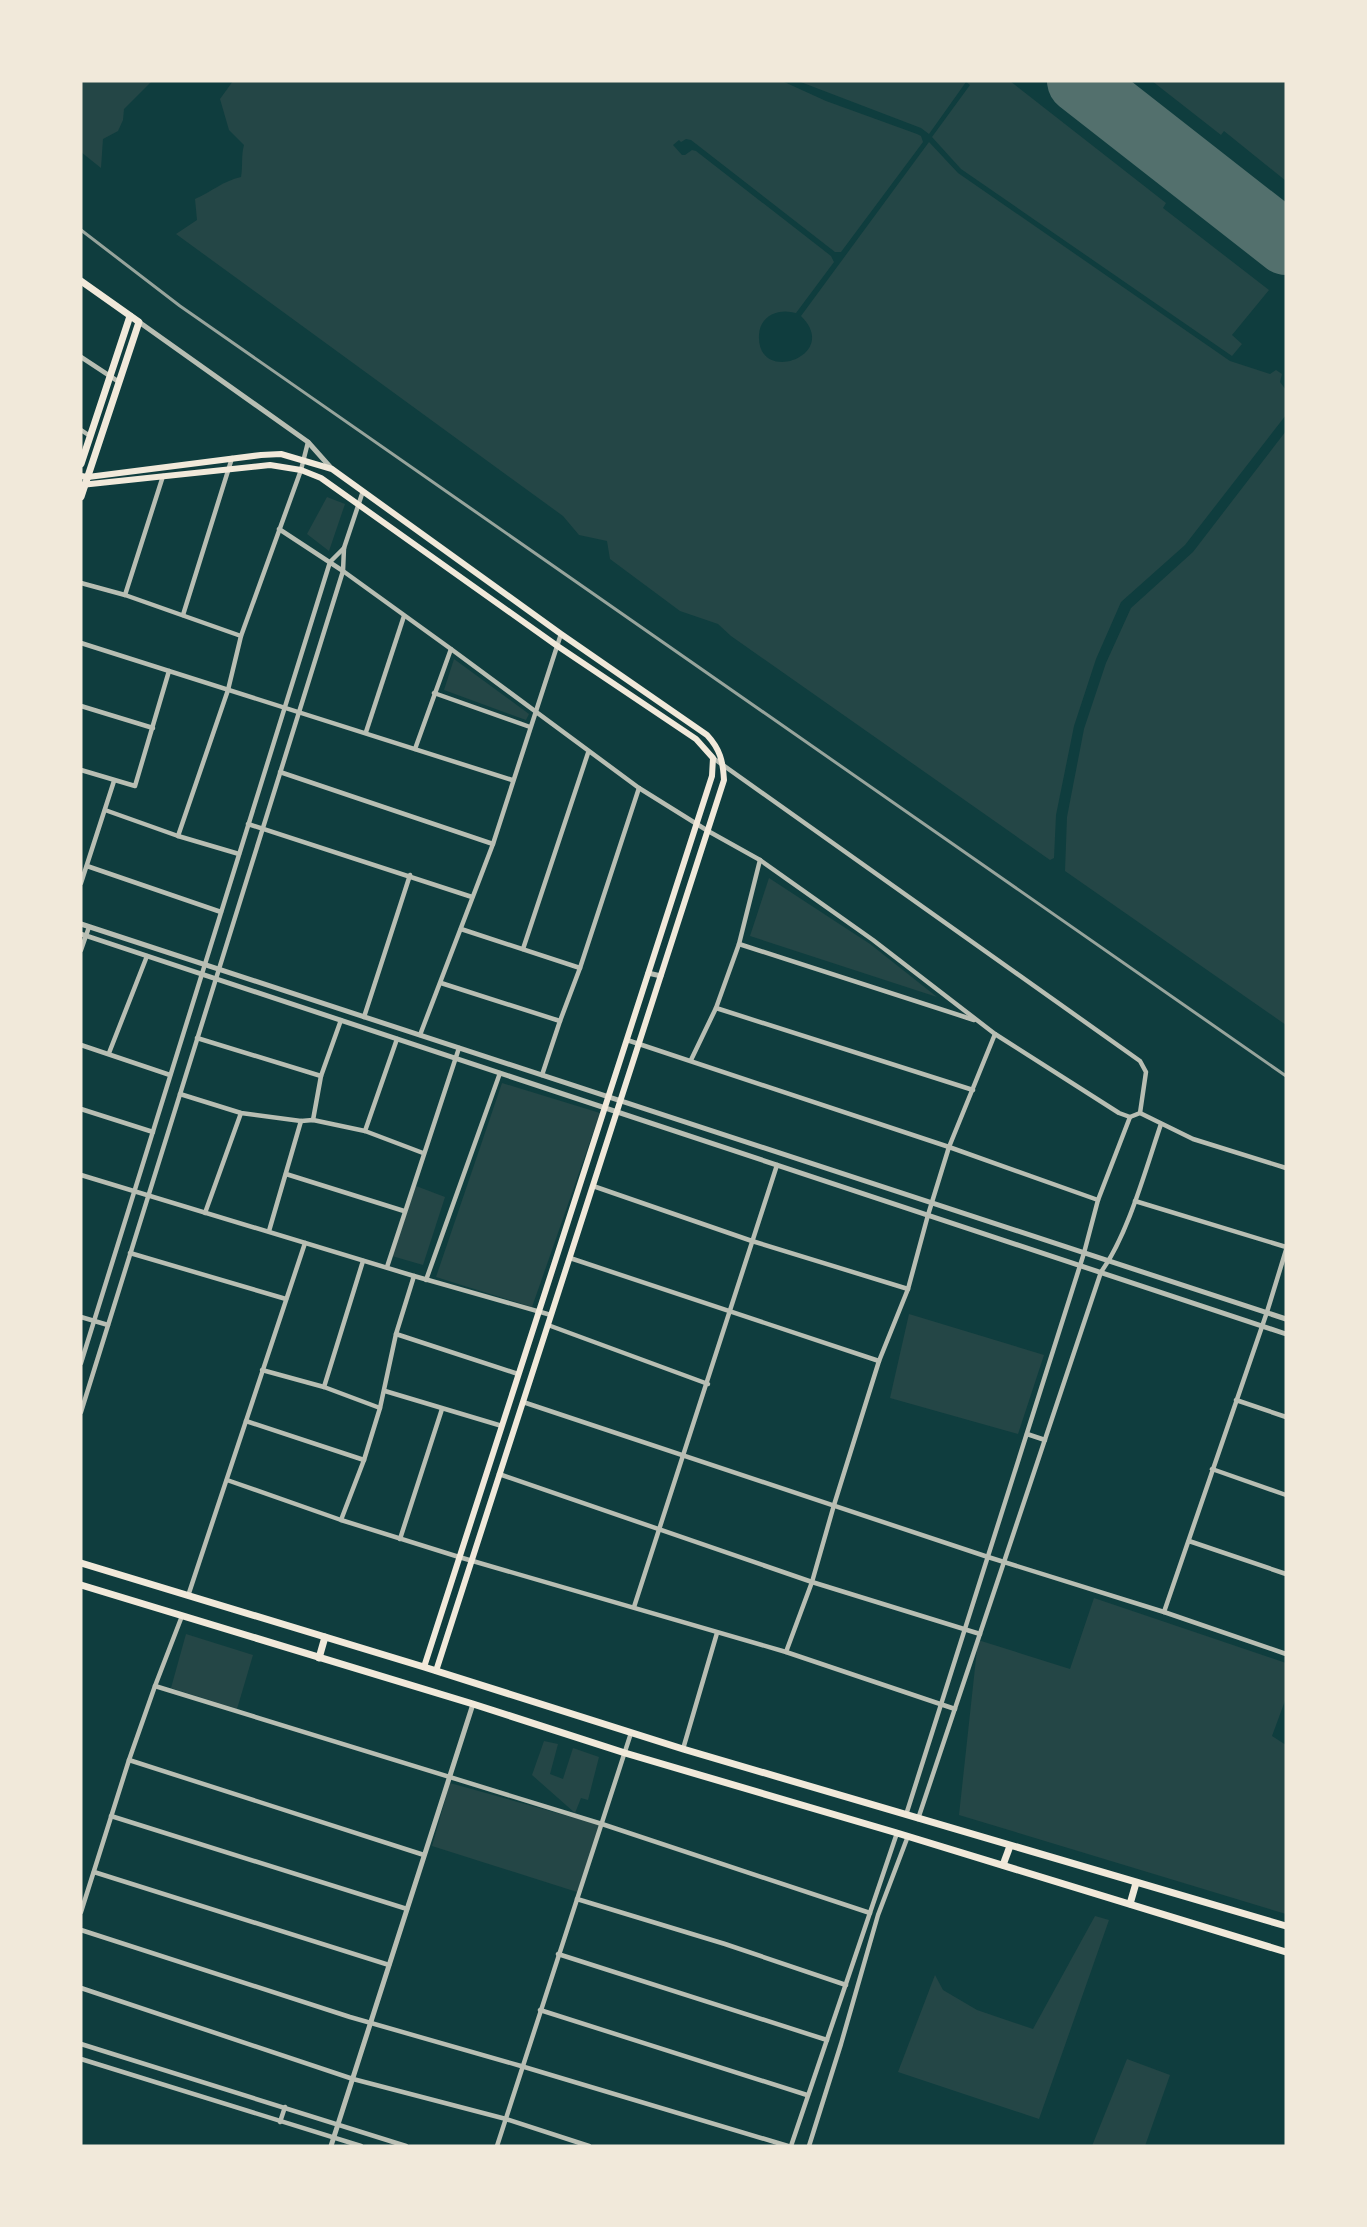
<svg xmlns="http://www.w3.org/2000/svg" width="1367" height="2227" font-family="Overpass,sans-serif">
<rect width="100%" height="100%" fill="#0f3d3e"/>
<g fill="#244646">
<polygon points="81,81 152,81 124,109 123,120 118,131 103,139 101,168 81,152"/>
<path d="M233,81H782L826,101L917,134L921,136L923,142L841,252H835L691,140L686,139L681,142L679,140L673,145L682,155H685L692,150L696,151L831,256L834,262L796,313C779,308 760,315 759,335C756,386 842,356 801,316L929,142L958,173L1230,361L1270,374L1276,370L1282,374L1280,382L1286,390V415L1185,545L1121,602L1096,659L1074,726L1056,815L1054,858L1050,860L731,636L718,624L680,611L610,559L607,541L579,535L563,516L176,234L197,220L195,199C211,192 223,181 241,177C243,166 241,156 244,145L229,130L220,99Z"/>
<polygon points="798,81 1010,81 1166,203 1163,208 1269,290 1232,335 1242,344 1232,356 961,169 932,137 970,85 966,82 929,134 921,128"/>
<polygon points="1152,81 1286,81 1286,181 1224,131 1221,135"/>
<polygon points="1286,431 1286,1025 1065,871 1067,817 1084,729 1106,663 1131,608 1193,552"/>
<polygon points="327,497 345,504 329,551 307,534"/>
<polygon points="454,659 529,714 526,720 444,690"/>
<polygon points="769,878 870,944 937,997 750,936"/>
<polygon points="502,1083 600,1113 532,1307 436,1277"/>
<polygon points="416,1186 445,1197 423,1265 392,1256"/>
<polygon points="909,1314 1044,1355 1018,1434 890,1398"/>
<polygon points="1094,1598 1286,1663 1286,1698 1272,1736 1286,1745 1286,1914 959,1815 978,1640 1070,1669"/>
<polygon points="186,1634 253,1655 237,1709 171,1688"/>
<polygon points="544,1741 558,1744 550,1774 563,1779 573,1748 599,1757 588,1800 581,1798 575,1813 532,1775"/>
<polygon points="450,1783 600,1825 577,1892 432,1846"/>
<polygon points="1095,1916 1109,1920 1039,2119 898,2072 935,1975 943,1990 977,2010 1033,2029"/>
<polygon points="1127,2059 1170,2075 1145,2146 1092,2146"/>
</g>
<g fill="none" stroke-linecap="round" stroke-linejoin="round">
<polyline stroke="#53706d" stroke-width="64" points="1079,81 1286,243"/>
<g stroke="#b8beb3" stroke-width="4.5">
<polyline points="81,357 119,382"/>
<polyline points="81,430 90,436"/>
<polyline points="279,529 343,571 451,649 639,788 708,831 760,860 873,940 995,1034 1119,1113 1130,1117"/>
<polyline points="81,583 125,595 241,636"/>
<polyline points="125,595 163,476"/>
<polyline points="183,615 232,458"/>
<polyline points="81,643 512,780"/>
<polyline points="434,693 530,727"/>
<polyline points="81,706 153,728"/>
<polyline points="366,732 404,616"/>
<polyline points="415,749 451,649"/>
<polyline points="713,758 1140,1061 1146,1072 1140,1113"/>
<polyline points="81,770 135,786 169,671"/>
<polyline points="280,772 493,844"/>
<polyline points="105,810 178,836 239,854"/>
<polyline points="248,824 472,897"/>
<polyline points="178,836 228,690 241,636 301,470 308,442"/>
<polyline points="87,866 221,912"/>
<polyline points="81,883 114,781"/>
<polyline points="461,929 580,968"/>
<polyline points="739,944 974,1020"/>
<polyline points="523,949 588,753"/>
<polyline points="81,950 89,927"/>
<polyline points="441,983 560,1021"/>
<polyline points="716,1008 973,1090"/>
<polyline points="364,1017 410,875"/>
<polyline points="420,1035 493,844 561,634"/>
<polyline points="197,1038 321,1076"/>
<polyline points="627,1040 949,1147 1098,1200"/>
<polyline points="81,1045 170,1075"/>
<polyline points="109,1053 147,956"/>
<polyline points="691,1060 716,1008 739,944 760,860"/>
<polyline points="542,1075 560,1021 580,968 639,788"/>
<polyline points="180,1094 241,1113 301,1121 313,1120 365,1131 423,1153"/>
<polyline points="81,1109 153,1132"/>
<polyline points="313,1120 321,1076 341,1020"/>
<polyline points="365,1131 397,1039"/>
<polyline points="286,1174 404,1211"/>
<polyline points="81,1175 414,1276 551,1315"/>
<polyline points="593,1186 752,1241 908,1289"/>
<polyline points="1135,1201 1286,1247"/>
<polyline points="205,1213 241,1113"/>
<polyline points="269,1231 301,1121"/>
<polyline points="130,1253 286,1299"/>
<polyline points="570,1258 879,1361"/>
<polyline points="387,1267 459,1048"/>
<polyline points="426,1280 500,1073"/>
<polyline points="81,1317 108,1325"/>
<polyline points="548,1325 708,1384"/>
<polyline points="396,1334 518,1374"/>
<polyline points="81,1363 330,562 344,548"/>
<polyline points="262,1370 324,1387 380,1408"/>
<polyline points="324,1387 363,1261"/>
<polyline points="385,1391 502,1426"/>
<polyline points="1236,1400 1286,1417"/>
<polyline points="523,1402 988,1557 1164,1612 1286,1654"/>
<polyline points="81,1412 343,571 344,548 363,491"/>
<polyline points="246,1421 364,1460"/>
<polyline points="1027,1434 1045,1440"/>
<polyline points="1212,1469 1286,1495"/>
<polyline points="499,1474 812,1582 980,1634"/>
<polyline points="227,1480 341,1520 459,1557 786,1652 955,1709"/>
<polyline points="341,1520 364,1460 380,1408 396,1334 414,1276"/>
<polyline points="400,1539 442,1409"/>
<polyline points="1189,1541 1286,1574"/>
<polyline points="188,1596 305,1243"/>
<polyline points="634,1607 777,1165"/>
<polyline points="1164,1612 1267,1312 1286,1250"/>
<polyline points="786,1652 812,1582 834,1505 879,1361 908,1289 928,1215 949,1147 995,1034"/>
<polyline points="155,1686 602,1824 870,1913"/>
<polyline points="683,1749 717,1633"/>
<polyline points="129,1760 424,1855"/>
<polyline points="906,1815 1084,1253 1098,1200 1130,1117 1140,1113 1193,1139 1286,1168"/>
<polyline points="111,1816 407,1909"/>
<path d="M918,1819L1101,1272C1128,1235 1146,1168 1161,1124"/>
<polyline points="94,1872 389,1965"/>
<polyline points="577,1899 725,1944 846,1985"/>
<polyline points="81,1912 129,1760 155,1686 182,1616"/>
<polyline points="81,1930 350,2017 521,2066 788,2146"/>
<polyline points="558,1954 827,2040"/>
<polyline points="81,1988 353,2079 506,2119 589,2146"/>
<polyline points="540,2010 807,2095"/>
<polyline points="81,2044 406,2146"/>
<polyline points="81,2059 361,2146"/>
<polyline points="280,2122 285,2107"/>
<polyline points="497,2146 631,1733"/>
<polyline points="791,2146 897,1833"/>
<polyline points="809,2146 841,2044 878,1915 908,1836"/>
</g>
<g stroke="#b8beb3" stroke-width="5">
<polyline points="139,322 308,442 332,469"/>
<polyline points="81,924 1286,1319"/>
<polyline points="81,934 1286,1334"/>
<polyline points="648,973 661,976"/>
<polyline points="331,2146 473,1704"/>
</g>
<g stroke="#f1e9da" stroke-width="6">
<path d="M81,476L88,477L261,455L281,454L332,469L561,634L707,735C720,749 723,761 724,780L436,1671"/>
<polyline points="81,485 270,465 301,470 321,478 556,645 696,739 713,758 712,776 424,1667"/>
</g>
<g stroke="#f1e9da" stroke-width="7">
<polyline points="81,281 139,322 81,497"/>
<polyline points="81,464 130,316"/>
<polyline points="81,1563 424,1667 683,1749 1286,1926"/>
<polyline points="81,1585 473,1704 625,1753 897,1833 1286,1952"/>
<polyline points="319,1658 325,1637"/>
<polyline points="1003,1865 1010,1846"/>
<polyline points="1130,1904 1136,1883"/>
</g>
<polyline stroke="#97a49c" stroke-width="3" points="81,230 180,306 1286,1076"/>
</g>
<rect width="1367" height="2227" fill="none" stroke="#f1e9da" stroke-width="165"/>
</svg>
